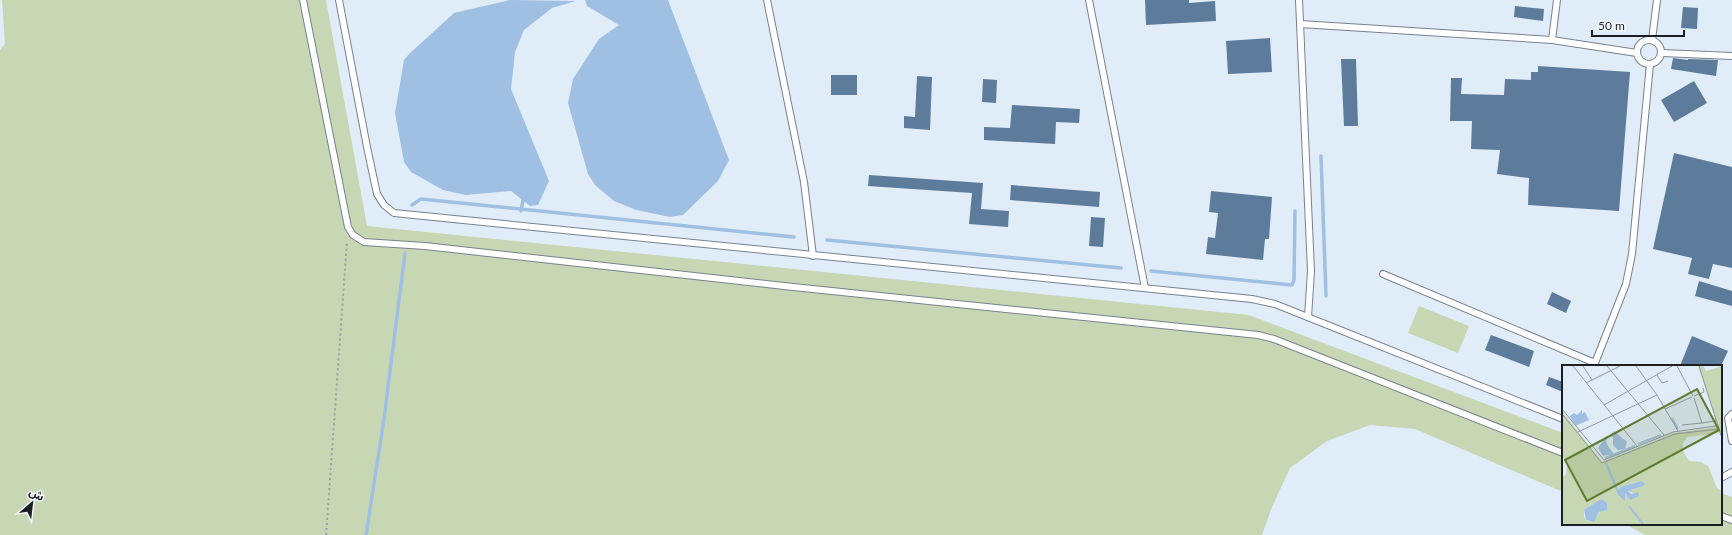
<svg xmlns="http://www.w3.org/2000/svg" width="1732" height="535" font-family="Lato,'Noto Sans Arabic',sans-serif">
<rect width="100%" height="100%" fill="#e1ecf9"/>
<g fill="#c7d7b4">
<polygon points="2,0 326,0 367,226 1249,315 1563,433 1563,492 1415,429 1370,425 1327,441 1290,468 1272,507 1262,535 0,535 0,50 5,44"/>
<polygon points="1419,306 1469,326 1458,353 1408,333"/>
<polygon points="1721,493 1732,497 1732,535 1645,535 1625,524 1721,524"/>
</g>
<g fill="#a0c0e3">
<polygon points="510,0 576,1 552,8 524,30 515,52 511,89 549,181 538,205 530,206 511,191 466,195 443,190 411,172 404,162 395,113 404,60 409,54 454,13"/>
<polygon points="585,0 668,0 729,160 718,181 683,215 670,217 636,210 614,201 595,185 588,174 568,103 573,79 599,39 619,25 587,6"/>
</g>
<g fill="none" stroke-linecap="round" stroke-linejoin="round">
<g stroke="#a0c0e3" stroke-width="3.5">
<polyline points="1321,156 1326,296"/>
<polyline points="412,205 421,199 794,237"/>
<polyline points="521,211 523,200"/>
<polyline points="827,240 1121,268"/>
<polyline points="1151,271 1292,285 1294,280 1295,211"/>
<polyline points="366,535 384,419 405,253"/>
</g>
</g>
<g fill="#5d7b9b">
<polygon points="1145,0 1189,0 1189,3 1215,1 1216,21 1146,25"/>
<polygon points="1515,6 1544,9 1543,21 1514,17"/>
<polygon points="1683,7 1698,8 1697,29 1681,28"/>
<polygon points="1270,38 1272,72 1228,74 1226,41"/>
<polygon points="1673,58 1688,60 1688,59 1718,60 1716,76 1671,69"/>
<polygon points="1341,59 1356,59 1358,126 1344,126"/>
<polygon points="1538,66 1630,72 1619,211 1528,205 1529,178 1497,174 1500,150 1471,149 1472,121 1450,121 1451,78 1462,78 1461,94 1504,95 1505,79 1531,80 1531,72 1538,72"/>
<rect x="831" y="75" width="26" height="20"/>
<polygon points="917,76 932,77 930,130 904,128 904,116 915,117"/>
<polygon points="983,79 997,80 996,103 982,102"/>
<polygon points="1694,81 1707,103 1674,122 1661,100"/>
<polygon points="1012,105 1080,109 1079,123 1056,122 1055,144 984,140 984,127 1010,128"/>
<polygon points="1674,153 1732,167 1732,268 1713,264 1709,279 1688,274 1692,258 1653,249"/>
<polygon points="869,175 983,183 981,209 1009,211 1008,227 969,224 972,193 868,186"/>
<polygon points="1011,185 1100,192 1099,207 1010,200"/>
<polygon points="1211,191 1272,197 1269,239 1265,239 1263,260 1206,254 1208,237 1215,238 1218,213 1209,212"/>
<polygon points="1091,217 1105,218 1103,247 1089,246"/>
<polygon points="1699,281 1732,291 1732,306 1695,296"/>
<polygon points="1552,292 1571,301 1566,313 1547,304"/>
<polygon points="1491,335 1534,351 1529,367 1485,350"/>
<polygon points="1692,336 1728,351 1721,366 1680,366"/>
<polygon points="1549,377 1563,382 1563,392 1546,385"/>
</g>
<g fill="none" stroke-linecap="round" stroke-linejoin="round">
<defs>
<g id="service">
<polyline points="303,0 348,227 353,235 364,242 425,246 793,287 1258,335 1274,339 1563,453"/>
<polyline points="339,0 367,147 377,194 384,205 394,213 1252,299 1275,304 1563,419"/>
<polyline points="767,0 804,182 813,256"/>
<polyline points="1089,0 1145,288"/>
<polyline points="1299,0 1311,271 1308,317"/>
<polyline points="1300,24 1552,40 1637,53"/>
<polyline points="1552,40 1557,0"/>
<polyline points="1652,40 1657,0"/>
<circle cx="1649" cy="52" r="12"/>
<polyline points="1662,53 1732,56"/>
<polyline points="1383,274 1595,363 1626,284 1632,254 1650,64"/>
<polyline points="1732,414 1728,418 1732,441"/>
<polyline points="1721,478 1732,472"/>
<polyline points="1721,516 1732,520"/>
</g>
</defs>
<use href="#service" stroke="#78828d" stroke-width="8"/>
<polyline stroke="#979fa9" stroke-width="2" stroke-dasharray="2 3" stroke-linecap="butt" points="326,535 347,241"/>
<use href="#service" stroke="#fff" stroke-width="6"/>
</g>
<g transform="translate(1562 365)">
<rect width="160" height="160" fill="#e1ecf9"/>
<path d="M136,1H141L144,6L160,1V68L125,72L121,78V86L127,96L139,97L146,101L155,123L160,126V159H0V113L4,109L5,98L0,90V46L40,97L111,68L156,62ZM80,116L81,121L66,126L77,131L71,133L63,126V133L57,132L61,121ZM39,134L42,138L40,144L31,157L26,156L22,152V145Z" fill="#c7d7b4" fill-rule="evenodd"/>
<path d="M20,45V49L23,47L27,55L13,61L8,51L12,48L15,50ZM52,66L65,77L63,84L56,85L51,80V72L47,71ZM44,71H47L44,76L46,81L52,89L41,91L36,83ZM80,116L83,119L81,121L66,126L69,129L76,127L77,131L68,135L63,127V136L56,130L57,124L61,121ZM39,134L45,138V145L37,147L32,157L24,155L22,145Z" fill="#a0c0e3"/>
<path fill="none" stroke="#a0c0e3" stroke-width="2" d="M110,53L116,64M76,79L99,70M43,93L73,81M44,98L57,129M67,141L81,159"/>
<path fill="none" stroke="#929aa4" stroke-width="1" d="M11,1L75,81M21,1L30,15M45,1L102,70M115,1L131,31M137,1L160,73M95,10L100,18L106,16M24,18L58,1M95,30L116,66M132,31L142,27L141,23M42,40L110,1M0,44L42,95L111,67L154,61L153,53M103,44L130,32M0,49L40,98L113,69L157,64M140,58L152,56M120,60L140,58L132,33M16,67L95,30L74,1"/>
<path fill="#5e7b30" fill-opacity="0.15" stroke="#5e7b30" stroke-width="2" d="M135,24L157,65L25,136L3,95Z"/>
<rect width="160" height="160" fill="none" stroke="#1b1f24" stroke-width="2"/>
</g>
<g transform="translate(32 503) rotate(28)" stroke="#f4f9fe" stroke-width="3" paint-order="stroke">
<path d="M0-3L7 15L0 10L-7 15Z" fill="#1b1f24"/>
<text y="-6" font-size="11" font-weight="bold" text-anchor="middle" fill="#1b1f24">ش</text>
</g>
<path d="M1592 30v6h92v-6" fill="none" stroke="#1b1f24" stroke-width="2"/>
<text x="1598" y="30" font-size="12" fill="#1b1f24" stroke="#f4f9fe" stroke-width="3" paint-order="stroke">50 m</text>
</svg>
